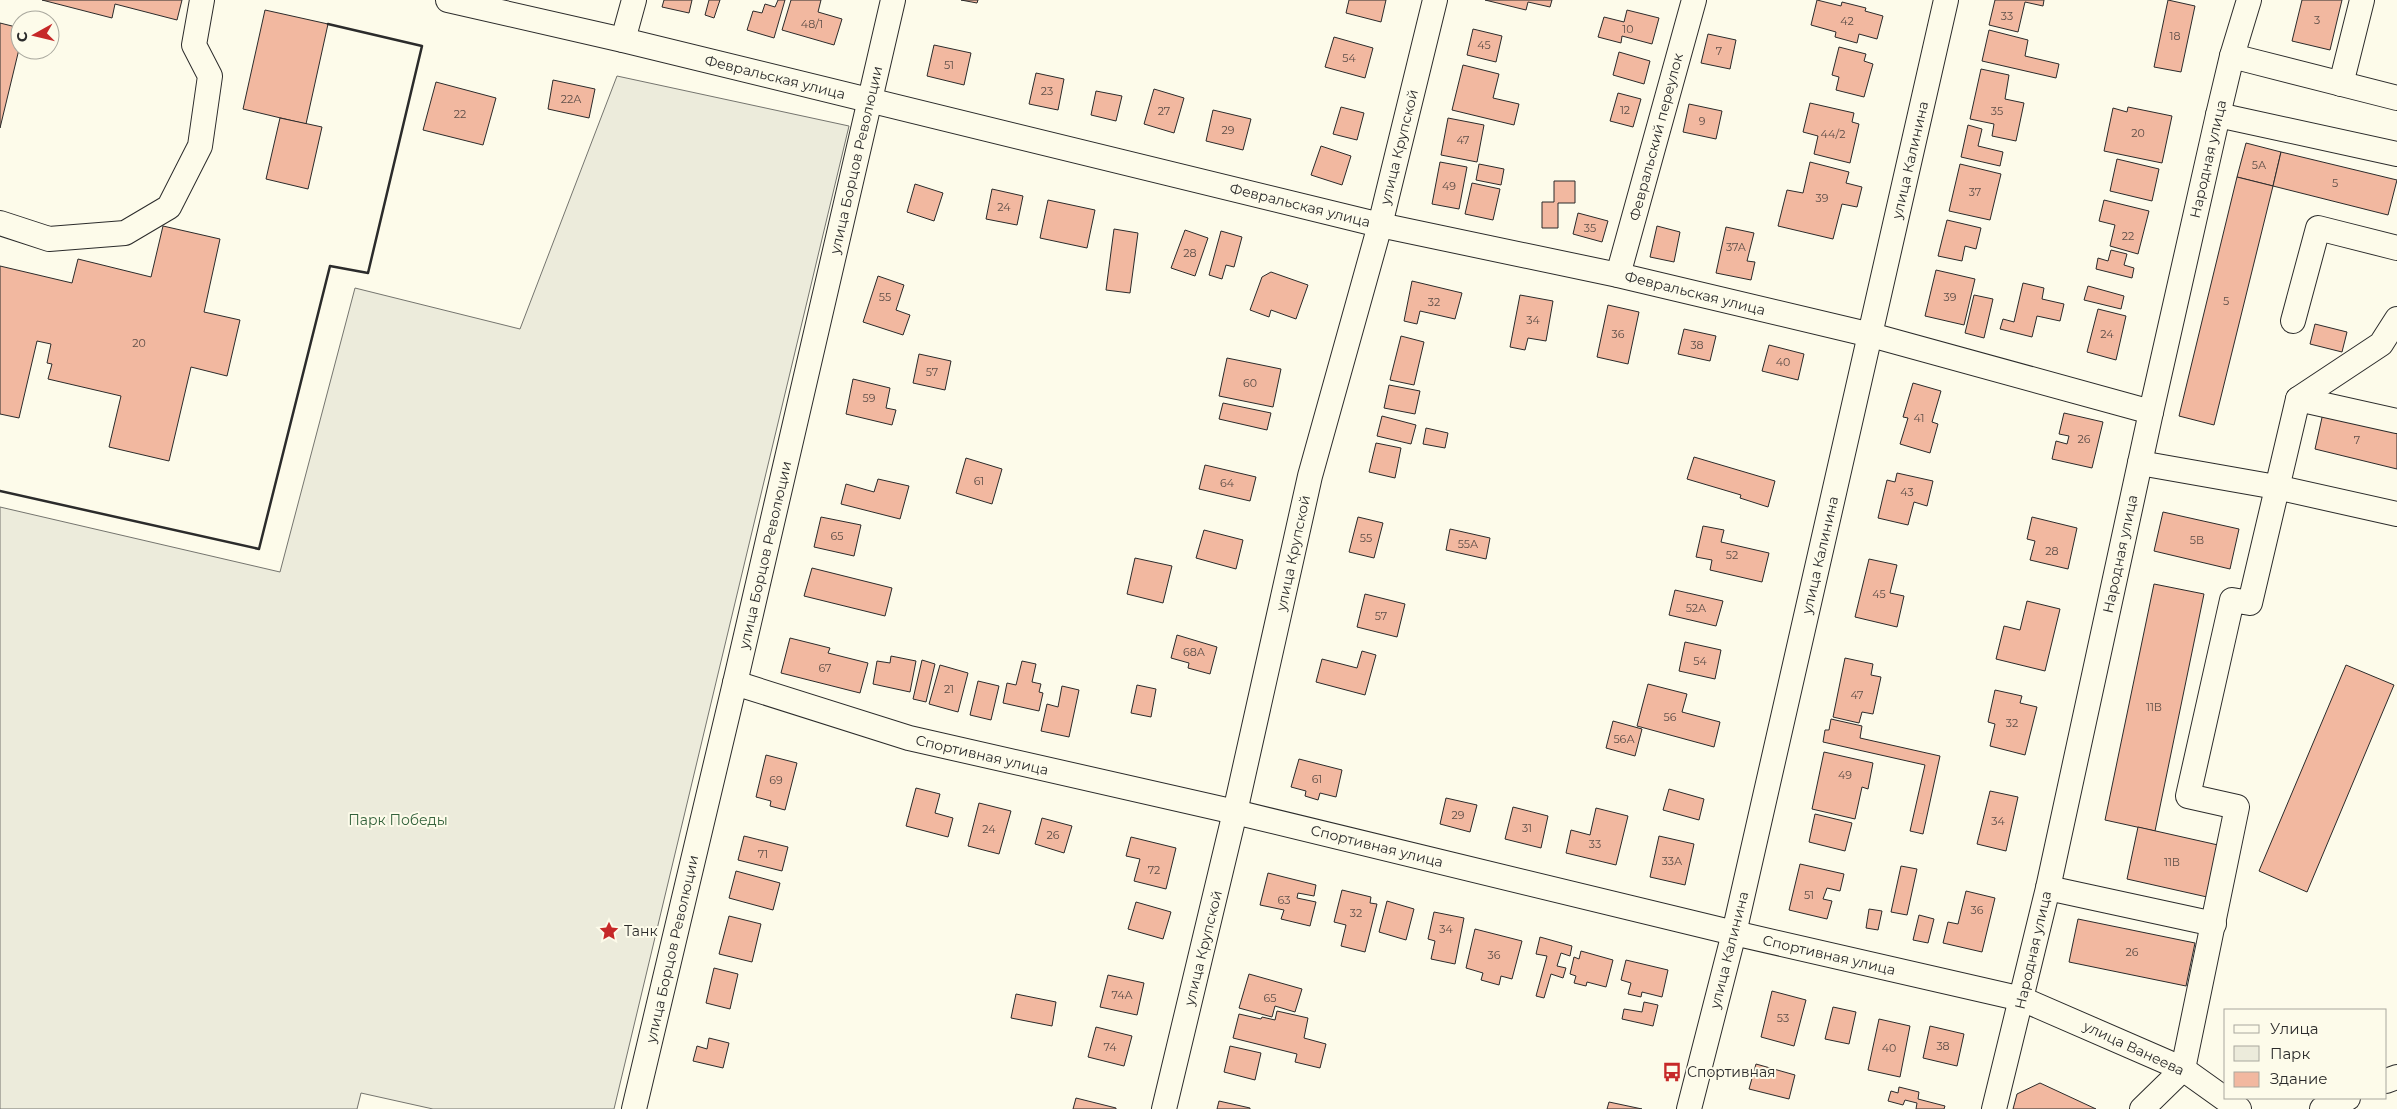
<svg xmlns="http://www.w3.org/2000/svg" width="2397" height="1109" font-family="Montserrat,sans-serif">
<rect width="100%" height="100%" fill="#fdfbea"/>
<polygon fill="#ecebdb" stroke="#74746e" points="617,76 849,126 614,1109 433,1109 361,1093 357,1109 0,1109 0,507 280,572 355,288 520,329"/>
<g fill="#f2b8a0" stroke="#2b2b2b">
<polygon points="42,0 182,0 177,20 115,4 112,18"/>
<polygon points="664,0 692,0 689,13 662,7"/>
<polygon points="709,0 720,0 714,18 705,15"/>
<polygon points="778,0 785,0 774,38 747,30 753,11 762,13 765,4 775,7"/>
<polygon points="791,0 821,0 818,12 842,19 834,45 782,30"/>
<polygon points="961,0 978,0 977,3"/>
<polygon points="1349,0 1386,0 1381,22 1346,13"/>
<polygon points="1485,0 1552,0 1550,7 1528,2 1526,10"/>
<polygon points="1817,0 1841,6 1842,2 1866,8 1865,11 1883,16 1877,39 1859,34 1857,43 1835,37 1836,32 1811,25"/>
<polygon points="1995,0 2044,0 2043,6 2025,2 2018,32 1989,25"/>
<polygon points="2168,0 2195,6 2181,72 2154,67"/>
<polygon points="2302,0 2342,0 2330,50 2292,41"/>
<polygon points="265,10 328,24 306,124 243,109"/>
<polygon points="1627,10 1659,18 1652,44 1622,36 1621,43 1598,37 1604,17 1624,22"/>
<polygon points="0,23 20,28 20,45 0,128"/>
<polygon points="1473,29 1502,36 1496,62 1467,55"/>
<polygon points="1989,30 2028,40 2025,56 2059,64 2056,78 1982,61"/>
<polygon points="1708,34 1736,40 1730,69 1701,63"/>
<polygon points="1334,37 1373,48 1365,78 1325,67"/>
<polygon points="934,45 971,53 964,85 927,76"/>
<polygon points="1839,47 1866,54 1864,61 1873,64 1864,97 1836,90 1839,77 1832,75"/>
<polygon points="1619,52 1650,61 1644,84 1613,75"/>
<polygon points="1463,65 1499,74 1493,98 1519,104 1514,125 1452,110"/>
<polygon points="1981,69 2009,75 2005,99 2024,103 2016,141 1992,136 1994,124 1970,119"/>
<polygon points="1036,73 1064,79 1058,110 1029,104"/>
<polygon points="553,80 595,89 589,118 548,109"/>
<polygon points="436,82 496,98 483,145 423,130"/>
<polygon points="1154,89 1184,98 1174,133 1144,124"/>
<polygon points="1096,91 1122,96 1116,121 1091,115"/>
<polygon points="1618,93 1641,99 1633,127 1610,121"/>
<polygon points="1810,103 1854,113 1852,122 1859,124 1850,163 1814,154 1818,136 1803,132"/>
<polygon points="1689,104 1722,111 1716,139 1683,132"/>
<polygon points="1341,107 1364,113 1357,140 1333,134"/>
<polygon points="2128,107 2172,116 2162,163 2104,151 2113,108 2127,112"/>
<polygon points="1213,110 1251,119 1243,150 1206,141"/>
<polygon points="280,118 322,127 308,189 266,179"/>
<polygon points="1448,118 1484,125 1477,162 1441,155"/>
<polygon points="1968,125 1982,129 1978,146 2003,152 2000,166 1961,157"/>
<polygon points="2246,143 2281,152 2273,186 2237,177"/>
<polygon points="1321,146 1351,156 1342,185 1311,175"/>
<polygon points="2281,152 2397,180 2388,215 2273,186"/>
<polygon points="2117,159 2159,169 2152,201 2110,191"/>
<polygon points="1440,162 1467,167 1459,209 1432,204"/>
<polygon points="1810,162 1849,172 1846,183 1862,187 1857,207 1842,204 1833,239 1778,226 1787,190 1803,193"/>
<polygon points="1479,164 1504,169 1501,185 1476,180"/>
<polygon points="1960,164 2001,174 1990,220 1949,211"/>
<polygon points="2237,177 2273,186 2214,425 2179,416"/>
<polygon points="1554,181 1575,181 1575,203 1558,203 1558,228 1542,228 1542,202 1554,202"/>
<polygon points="1472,183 1500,189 1493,220 1465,214"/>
<polygon points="915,184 943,193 934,221 907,212"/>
<polygon points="992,189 1023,196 1017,225 986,219"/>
<polygon points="1048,200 1095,210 1087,248 1040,238"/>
<polygon points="2104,200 2149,211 2138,254 2110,246 2115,225 2099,221"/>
<polygon points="1578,213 1608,221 1602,242 1573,234"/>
<polygon points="1947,220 1981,228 1976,249 1965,246 1962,261 1938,256"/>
<polygon points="163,226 220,239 204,312 240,320 227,376 191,367 169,461 109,447 121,396 48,379 52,364 47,363 51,344 37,341 19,418 0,414 0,266 72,283 78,259 151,277"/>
<polygon points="1657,226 1680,232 1674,262 1650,257"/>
<polygon points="1726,227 1754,233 1747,261 1755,262 1751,280 1716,273"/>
<polygon points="1114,229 1138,233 1130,293 1106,290"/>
<polygon points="1185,230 1208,238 1195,276 1171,268"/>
<polygon points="1221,231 1242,237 1234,267 1226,265 1222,279 1209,275"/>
<polygon points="2111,250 2127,254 2124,265 2134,268 2132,278 2096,269 2098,258 2108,261"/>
<polygon points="1936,270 1975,279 1964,325 1925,316"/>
<polygon points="1271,272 1308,285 1296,319 1271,310 1269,317 1250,310 1262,277"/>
<polygon points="878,276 904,285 896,310 910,315 903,335 863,322"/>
<polygon points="1412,281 1462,293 1455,319 1420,311 1417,324 1404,321"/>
<polygon points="2023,283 2044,288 2042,299 2064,304 2060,321 2037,316 2032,337 2000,329 2003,319 2014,322"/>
<polygon points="2088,286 2124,296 2121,309 2084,300"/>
<polygon points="1520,295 1553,301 1546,341 1528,338 1525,350 1510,347"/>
<polygon points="1974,295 1993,299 1984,338 1965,333"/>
<polygon points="1608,305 1639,312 1628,364 1597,357"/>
<polygon points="2098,309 2126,316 2116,360 2087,352"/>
<polygon points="2315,324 2347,332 2342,352 2310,344"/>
<polygon points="1684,329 1716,336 1710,361 1678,354"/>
<polygon points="1401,336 1424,342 1414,385 1390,380"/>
<polygon points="1769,345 1804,354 1798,380 1762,371"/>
<polygon points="919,354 951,361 945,390 913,383"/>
<polygon points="1227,358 1281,369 1273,407 1219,396"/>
<polygon points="853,379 890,388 886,408 896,410 892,425 846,414"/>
<polygon points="1913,383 1941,391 1932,422 1938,424 1930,453 1900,444 1908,418 1903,417"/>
<polygon points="1389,385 1420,391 1415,414 1384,408"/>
<polygon points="1223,403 1271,413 1267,430 1219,419"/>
<polygon points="2064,413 2103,422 2092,468 2052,459 2056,441 2067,444 2069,436 2059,434"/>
<polygon points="2323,413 2397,431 2397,469 2315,449"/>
<polygon points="1382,416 1416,425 1411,444 1377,436"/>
<polygon points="1426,428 1448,433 1445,448 1423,444"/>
<polygon points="1376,443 1401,448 1395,478 1369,472"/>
<polygon points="1694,457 1775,481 1768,507 1740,498 1741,495 1687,479"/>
<polygon points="966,458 1002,469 992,504 956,493"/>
<polygon points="1205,465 1256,477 1250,501 1199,489"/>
<polygon points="1897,473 1933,481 1927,506 1914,502 1908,525 1878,518 1887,480 1895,482"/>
<polygon points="878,479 909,486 900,519 841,504 846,484 874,492"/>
<polygon points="2163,512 2239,529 2230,569 2154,551"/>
<polygon points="821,517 861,525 854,556 814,547"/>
<polygon points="1358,517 1383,523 1374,558 1349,552"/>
<polygon points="2032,517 2077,528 2068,569 2030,560 2035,541 2027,539"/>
<polygon points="1703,526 1724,530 1721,542 1769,553 1762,582 1710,570 1712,560 1696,557"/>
<polygon points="1450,529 1490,538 1486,559 1446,550"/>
<polygon points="1204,530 1243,540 1236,569 1196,558"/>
<polygon points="1135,558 1172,566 1163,603 1127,594"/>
<polygon points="1869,559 1897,565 1890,593 1904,596 1897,627 1855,617"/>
<polygon points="812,568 892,588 885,616 804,596"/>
<polygon points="2154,584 2204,594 2155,831 2105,820"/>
<polygon points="1675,590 1723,601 1716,626 1669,615"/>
<polygon points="1365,594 1405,604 1397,637 1357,627"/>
<polygon points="2027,601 2060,609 2045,671 1996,659 2004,626 2020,630"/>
<polygon points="1177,635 1217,647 1210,674 1188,668 1189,663 1171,658"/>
<polygon points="790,638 830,648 828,653 868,663 860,693 781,673"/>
<polygon points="1685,642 1721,650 1715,679 1679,671"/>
<polygon points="1362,651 1376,655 1365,695 1316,682 1322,659 1357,668"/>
<polygon points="891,656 916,661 910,692 873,684 877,661 890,663"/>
<polygon points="1845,658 1873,664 1871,675 1881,677 1873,714 1862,712 1859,723 1833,717"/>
<polygon points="922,660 935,664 926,702 913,699"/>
<polygon points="1022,661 1036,664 1032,682 1041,684 1039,692 1043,693 1039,711 1003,703 1007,683 1016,685"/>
<polygon points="940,665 968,673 958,712 929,704"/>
<polygon points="2346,665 2394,685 2307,892 2259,871"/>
<polygon points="978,681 999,686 991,720 970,715"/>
<polygon points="1648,684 1687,694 1682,712 1720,722 1714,747 1637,726"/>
<polygon points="1137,685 1156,689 1151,717 1131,713"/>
<polygon points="1062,686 1079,690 1069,737 1041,731 1047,704 1058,707"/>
<polygon points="1995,690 2022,696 2020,703 2037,707 2025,755 1990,746 1995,724 1988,722"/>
<polygon points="1831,719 1862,726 1860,738 1940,756 1923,834 1910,831 1925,765 1823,742 1825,730 1829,730"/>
<polygon points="1613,721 1642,729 1635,756 1606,748"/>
<polygon points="1824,752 1873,763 1868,789 1862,787 1855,819 1812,809"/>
<polygon points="766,755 797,763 785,810 770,806 771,801 756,797"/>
<polygon points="1299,759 1342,770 1336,797 1320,793 1318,800 1305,796 1306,791 1291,787"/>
<polygon points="916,788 940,794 935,813 953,818 948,837 906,826"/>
<polygon points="1669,789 1704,799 1699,820 1663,810"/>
<polygon points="1990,791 2018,797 2006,851 1977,844"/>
<polygon points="1446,798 1477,805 1470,832 1440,824"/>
<polygon points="979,803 1011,811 999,854 968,846"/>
<polygon points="1513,807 1548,816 1541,848 1505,839"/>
<polygon points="1596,808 1628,816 1616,865 1566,853 1571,830 1590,835"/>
<polygon points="1815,814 1852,823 1845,851 1809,842"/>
<polygon points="1042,818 1072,826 1064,853 1035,844"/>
<polygon points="2138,827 2218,845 2207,897 2127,879"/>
<polygon points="744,836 788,847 782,871 738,860"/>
<polygon points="1659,836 1694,844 1685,885 1650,877"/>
<polygon points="1131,837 1176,848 1166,889 1134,881 1140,859 1126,856"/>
<polygon points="1800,864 1844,874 1840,891 1827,888 1823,899 1832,901 1827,919 1789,910"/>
<polygon points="1901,866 1917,869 1907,915 1891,912"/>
<polygon points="736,871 780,883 773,910 729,898"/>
<polygon points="1268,873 1316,885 1314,896 1298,893 1297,898 1316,902 1310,926 1281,919 1284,910 1260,905"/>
<polygon points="1342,890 1371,897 1370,903 1377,904 1365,952 1341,946 1346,925 1334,922"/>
<polygon points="1966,891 1995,898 1982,952 1943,943 1948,922 1958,924"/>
<polygon points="1387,901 1414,909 1406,940 1379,932"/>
<polygon points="1136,902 1171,912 1163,939 1128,929"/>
<polygon points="1869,909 1882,911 1878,930 1866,928"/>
<polygon points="1434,912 1464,918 1455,964 1431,959 1435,941 1428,939"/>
<polygon points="1919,915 1934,919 1928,943 1913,940"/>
<polygon points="729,916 761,924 752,962 719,954"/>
<polygon points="2078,919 2195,943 2186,986 2069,962"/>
<polygon points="1475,929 1522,941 1512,979 1501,976 1499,985 1481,980 1483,973 1466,968"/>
<polygon points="1540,937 1572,946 1570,956 1561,953 1557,966 1566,968 1563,978 1551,974 1544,998 1536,996 1547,956 1536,954"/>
<polygon points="1581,951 1613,960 1606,987 1587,982 1586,986 1574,983 1576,976 1570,974 1574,957 1579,959"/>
<polygon points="1626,960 1668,970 1662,997 1642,992 1641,997 1628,994 1631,983 1621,980"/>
<polygon points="714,968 738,974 730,1009 706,1003"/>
<polygon points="1249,974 1302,989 1295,1012 1275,1006 1272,1017 1239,1008"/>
<polygon points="1108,975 1144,983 1137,1015 1100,1007"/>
<polygon points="1772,991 1806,1000 1794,1046 1761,1037"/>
<polygon points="1016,994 1056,1002 1052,1026 1011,1018"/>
<polygon points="1644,1002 1658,1005 1653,1026 1622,1019 1624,1009 1642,1012"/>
<polygon points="1833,1007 1856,1012 1849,1044 1825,1039"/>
<polygon points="1277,1011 1308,1018 1304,1038 1326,1044 1320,1068 1295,1062 1297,1054 1233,1038 1239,1014 1261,1019 1262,1017 1275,1020"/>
<polygon points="1879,1019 1910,1026 1900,1077 1868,1070"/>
<polygon points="1930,1026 1964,1034 1957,1066 1923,1058"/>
<polygon points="1096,1027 1132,1036 1124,1066 1088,1057"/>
<polygon points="709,1038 729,1043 723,1068 693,1061 697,1046 707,1049"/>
<polygon points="1230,1046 1261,1053 1255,1080 1224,1072"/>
<polygon points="1756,1064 1795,1075 1789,1099 1749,1089"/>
<polygon points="2040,1083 2096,1109 2013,1109 2017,1094"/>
<polygon points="1899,1087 1919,1092 1918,1099 1945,1106 1944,1109 1916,1109 1917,1103 1905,1100 1903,1105 1888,1101 1891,1091 1898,1093"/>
<polygon points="1076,1098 1116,1108 1116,1109 1073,1109"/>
<polygon points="1219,1101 1250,1108 1250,1109 1217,1109"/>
<polygon points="1609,1102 1642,1109 1607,1109"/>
</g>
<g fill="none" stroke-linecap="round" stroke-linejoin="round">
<defs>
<g id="minor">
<polyline points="448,0 623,40 1380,225 1618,275 1871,335 2151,412"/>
<polyline points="623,40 634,0"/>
<polyline points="2232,56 2397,98"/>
<polyline points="2341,84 2362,0"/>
<polyline points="2218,115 2397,154"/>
<polyline points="0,223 49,239 125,233 169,207 200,146 210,76 194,45 202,0"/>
<polyline points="1618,275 1694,0"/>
<polyline points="2293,321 2318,228 2397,248"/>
<polyline points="2298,399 2397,421"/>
<polyline points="2140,463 2276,487 2397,514"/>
<polyline points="735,683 909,738 1235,812 1734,933 2022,999 2183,1069 2239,1109"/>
<polyline points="2048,888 2214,924"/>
<polyline points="2386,1081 2397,1077"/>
<polyline points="634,1109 735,683 893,0"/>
<polyline points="1164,1109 1235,812 1310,476 1380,225 1435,0"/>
<polyline points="1689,1109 1734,933 1946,0"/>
<polyline points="1994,1109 2048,888 2151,412 2218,115 2232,56 2249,0"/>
<polyline points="2142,1109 2183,1069 2237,807 2188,796 2232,600 2250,603 2298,399 2381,344 2397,319"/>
<polyline points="2322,1109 2348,1098"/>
</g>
</defs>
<use href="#minor" stroke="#2b2b2b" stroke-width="26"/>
<use href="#minor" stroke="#fdfbea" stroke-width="24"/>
<polyline stroke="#2b2b2b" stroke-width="2.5" points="0,491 259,549 330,266 368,273 422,46 328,24"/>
</g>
<defs>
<symbol id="sight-bare" viewBox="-9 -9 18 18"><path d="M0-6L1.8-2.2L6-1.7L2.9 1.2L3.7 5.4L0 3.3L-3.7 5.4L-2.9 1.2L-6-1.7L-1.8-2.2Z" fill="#c62828" stroke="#fdfbea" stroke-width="2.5" paint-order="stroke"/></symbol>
<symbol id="bus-bare" viewBox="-9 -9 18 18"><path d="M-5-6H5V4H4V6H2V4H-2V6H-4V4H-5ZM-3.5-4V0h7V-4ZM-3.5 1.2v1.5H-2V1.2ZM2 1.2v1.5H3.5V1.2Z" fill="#c62828" stroke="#fdfbea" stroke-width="2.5" paint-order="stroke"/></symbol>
</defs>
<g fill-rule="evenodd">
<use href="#sight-bare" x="595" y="917" width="28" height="28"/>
<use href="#bus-bare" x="1658" y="1058" width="28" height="28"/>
</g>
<g text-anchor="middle" stroke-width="4" stroke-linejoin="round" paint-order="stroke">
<g font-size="11" fill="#5d4e48">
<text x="2007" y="20">33</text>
<text x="2317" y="24">3</text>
<text x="1847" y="25">42</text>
<text x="812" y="28">48/1</text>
<text x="1628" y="33">10</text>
<text x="2175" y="40">18</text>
<text x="1484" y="49">45</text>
<text x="1719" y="55">7</text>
<text x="1349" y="62">54</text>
<text x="949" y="69">51</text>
<text x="1047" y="95">23</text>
<text x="571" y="103">22А</text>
<text x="1625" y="114">12</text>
<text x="1164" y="115">27</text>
<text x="1997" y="115">35</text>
<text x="460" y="118">22</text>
<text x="1702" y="125">9</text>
<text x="1228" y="134">29</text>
<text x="2138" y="137">20</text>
<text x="1833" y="138">44/2</text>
<text x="1463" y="144">47</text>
<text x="2259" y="169">5А</text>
<text x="2335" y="187">5</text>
<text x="1449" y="190">49</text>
<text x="1975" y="196">37</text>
<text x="1822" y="202">39</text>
<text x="1004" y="211">24</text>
<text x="1590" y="232">35</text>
<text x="2128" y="240">22</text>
<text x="1736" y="251">37А</text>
<text x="1190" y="257">28</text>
<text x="885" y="301">55</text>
<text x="1950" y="301">39</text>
<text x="2226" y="305">5</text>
<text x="1434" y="306">32</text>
<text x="1533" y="324">34</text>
<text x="1618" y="338">36</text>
<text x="2107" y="338">24</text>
<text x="139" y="347">20</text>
<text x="1697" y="349">38</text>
<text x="1783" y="366">40</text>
<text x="932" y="376">57</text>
<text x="1250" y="387">60</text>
<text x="869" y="402">59</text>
<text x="1919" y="422">41</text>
<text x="2084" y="443">26</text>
<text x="2357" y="444">7</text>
<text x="979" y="485">61</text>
<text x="1227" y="487">64</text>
<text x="1907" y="496">43</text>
<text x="837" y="540">65</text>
<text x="1366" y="542">55</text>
<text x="2197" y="544">5В</text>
<text x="1468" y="548">55А</text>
<text x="2052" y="555">28</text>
<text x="1732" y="559">52</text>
<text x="1879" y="598">45</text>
<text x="1696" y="612">52А</text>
<text x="1381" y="620">57</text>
<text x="1194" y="656">68А</text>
<text x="1700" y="665">54</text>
<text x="825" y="672">67</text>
<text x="949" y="693">21</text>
<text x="1857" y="699">47</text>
<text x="2154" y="711">11В</text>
<text x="1670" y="721">56</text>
<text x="2012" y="727">32</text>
<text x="1624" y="743">56А</text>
<text x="1845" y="779">49</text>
<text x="1317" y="783">61</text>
<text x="776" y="784">69</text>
<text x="1458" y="819">29</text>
<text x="1998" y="825">34</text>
<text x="1527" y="832">31</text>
<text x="989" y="833">24</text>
<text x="1053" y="839">26</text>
<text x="1595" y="848">33</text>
<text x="763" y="858">71</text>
<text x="1672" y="865">33А</text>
<text x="2172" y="866">11В</text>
<text x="1154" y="874">72</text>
<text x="1809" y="899">51</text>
<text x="1284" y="904">63</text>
<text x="1977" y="914">36</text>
<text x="1356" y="917">32</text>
<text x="1446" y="933">34</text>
<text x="2132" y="956">26</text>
<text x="1494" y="959">36</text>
<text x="1122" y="999">74А</text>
<text x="1270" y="1002">65</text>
<text x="1783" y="1022">53</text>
<text x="1943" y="1050">38</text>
<text x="1110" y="1051">74</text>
<text x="1889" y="1052">40</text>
</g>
<g font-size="14" fill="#2b2b2b" stroke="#fdfbea">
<text transform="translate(775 77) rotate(14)" y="5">Февральская улица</text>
<text transform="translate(1656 137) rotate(-75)" y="5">Февральский переулок</text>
<text transform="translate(1399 147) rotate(-76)" y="5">улица Крупской</text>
<text transform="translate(2208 159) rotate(-77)" y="5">Народная улица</text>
<text transform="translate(856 160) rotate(-77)" y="5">улица Борцов Революции</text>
<text transform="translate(1910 160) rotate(-77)" y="5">улица Калинина</text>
<text transform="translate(1300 205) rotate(14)" y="5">Февральская улица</text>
<text transform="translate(1695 293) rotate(14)" y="5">Февральская улица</text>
<text transform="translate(1293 553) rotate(-78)" y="5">улица Крупской</text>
<text transform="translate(2120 554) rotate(-78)" y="5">Народная улица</text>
<text transform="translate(765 555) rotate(-77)" y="5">улица Борцов Революции</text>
<text transform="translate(1820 555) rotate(-77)" y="5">улица Калинина</text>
<text transform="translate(982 755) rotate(13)" y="5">Спортивная улица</text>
<text transform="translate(1377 846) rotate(14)" y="5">Спортивная улица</text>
<text transform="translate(1203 948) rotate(-76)" y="5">улица Крупской</text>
<text transform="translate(672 949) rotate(-77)" y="5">улица Борцов Революции</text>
<text transform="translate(1729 950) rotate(-76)" y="5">улица Калинина</text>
<text transform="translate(2033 950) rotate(-77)" y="5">Народная улица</text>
<text transform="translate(1829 955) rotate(13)" y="5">Спортивная улица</text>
<text transform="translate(2134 1048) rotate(25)" y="5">улица Ванеева</text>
</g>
<g font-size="14" fill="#34623c" stroke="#fdfbea">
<text x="398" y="825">Парк Победы</text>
</g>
<g font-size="14" fill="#2b2b2b" stroke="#fdfbea" text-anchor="start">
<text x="624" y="936">Танк</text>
<text x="1687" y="1077">Спортивная</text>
</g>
</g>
<rect x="2224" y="1009" width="162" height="90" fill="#fdfbea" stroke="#a9a89e"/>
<rect x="2234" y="1025" width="25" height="8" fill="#fdfbea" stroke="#a9a89e"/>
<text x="2270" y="1034" font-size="15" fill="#2b2b2b">Улица</text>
<rect x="2234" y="1046" width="25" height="15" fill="#ecebdb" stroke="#a9a89e"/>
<text x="2270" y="1059" font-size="15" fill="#2b2b2b">Парк</text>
<rect x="2234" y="1072" width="25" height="15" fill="#f2b8a0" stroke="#a9a89e"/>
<text x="2270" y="1084" font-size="15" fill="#2b2b2b">Здание</text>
<g transform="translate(35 35) rotate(262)"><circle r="24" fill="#fdfbea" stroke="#a9a89e"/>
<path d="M0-4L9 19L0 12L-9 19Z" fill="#c62828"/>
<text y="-8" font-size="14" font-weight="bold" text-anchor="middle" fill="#2b2b2b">С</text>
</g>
</svg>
